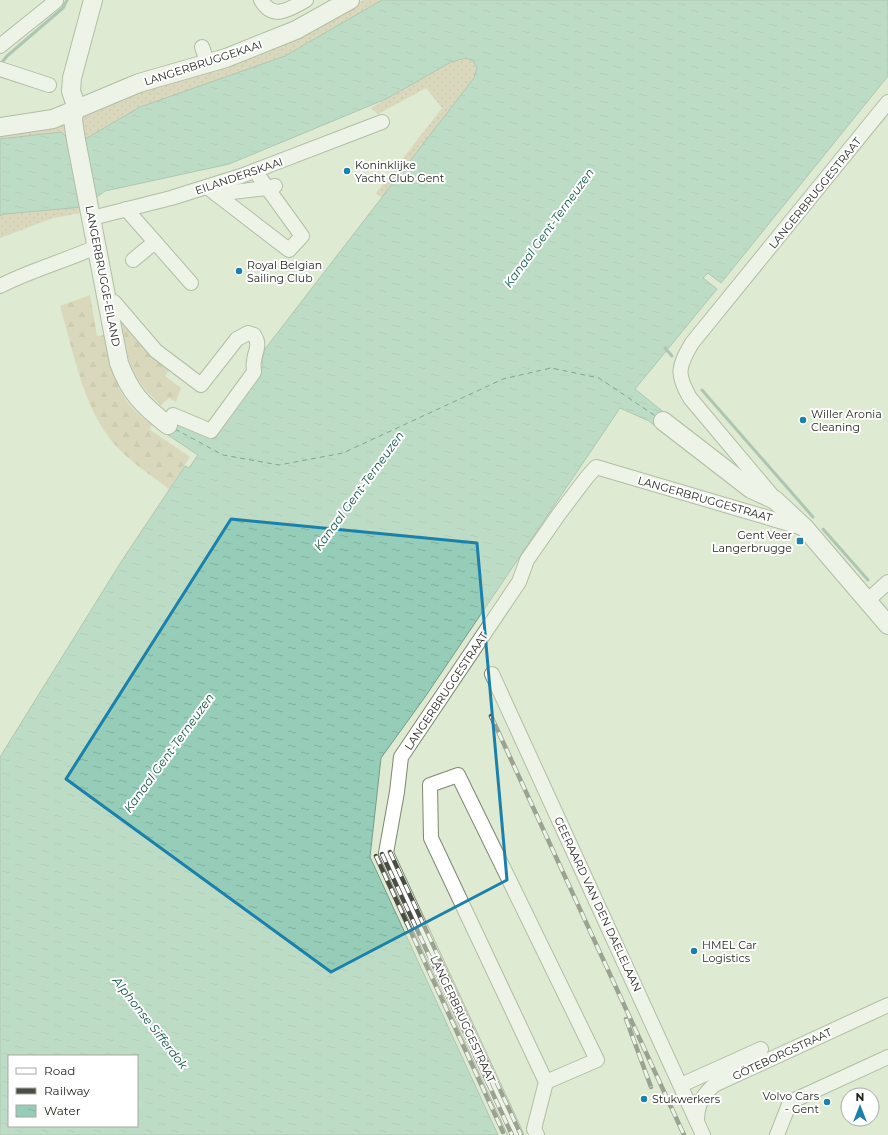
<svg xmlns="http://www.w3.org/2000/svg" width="888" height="1135" font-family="Montserrat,sans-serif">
<defs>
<pattern id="grass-dots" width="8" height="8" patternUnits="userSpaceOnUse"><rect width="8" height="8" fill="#d3c4a2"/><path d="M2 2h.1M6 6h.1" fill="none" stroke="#b5a88b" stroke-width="1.8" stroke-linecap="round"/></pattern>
<pattern id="forest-firs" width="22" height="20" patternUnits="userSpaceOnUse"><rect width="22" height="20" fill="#d3c4a2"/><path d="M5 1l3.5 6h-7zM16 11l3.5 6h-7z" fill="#b5a88b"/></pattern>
<pattern id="water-ripples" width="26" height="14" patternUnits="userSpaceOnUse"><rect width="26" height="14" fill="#96cdb9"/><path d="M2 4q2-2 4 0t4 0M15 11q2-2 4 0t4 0" fill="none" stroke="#81b09f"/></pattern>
</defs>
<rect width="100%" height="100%" fill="#deead1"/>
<g fill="url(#grass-dots)">
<polygon points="363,0 382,0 285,56 140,107 87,138 0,139 0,134 95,109 331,18"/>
<polygon points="466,58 473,61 477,68 474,78 383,198 376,193 442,108 426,88 378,114 371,108 451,62"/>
<polygon points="83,207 84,209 81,213 53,218 0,238 0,216 4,214"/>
</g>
<g fill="url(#forest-firs)">
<path d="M90,295L97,336L104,335C110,361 114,388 133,409C138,415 146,420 152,425L149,429L190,457L169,489C152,476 132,463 117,447C83,410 74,353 60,306Z"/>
<path d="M125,321L171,368L165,376L181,388L176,402L169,398L161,405C130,377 129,363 121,323Z"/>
</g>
<path fill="url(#water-ripples)" stroke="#749c8b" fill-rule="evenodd" d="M382,0H888V76L721,283L708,273L703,278L717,289L635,389L666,414L656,427L649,421L620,408L425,697L381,758L370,857L498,1135H0V757L121,562L185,466L189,468L198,455L165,433L170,421L212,435L263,366L262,360L265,349L474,78L477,68L473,61L466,58L451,62L386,99L229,164L105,191L83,207L4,214L0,216V139L61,132L68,139L72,140L87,138L140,107L285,56ZM9,1056H137V1126H9Z"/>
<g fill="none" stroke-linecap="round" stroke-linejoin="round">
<g stroke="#749c8b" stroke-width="3">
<polyline points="0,65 7,56 63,8 67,0"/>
<polyline points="665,348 672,356"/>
<polyline points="702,390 813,517"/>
<polyline points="823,529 868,580"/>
</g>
<polyline stroke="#0b5542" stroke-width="1" stroke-dasharray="5 4" stroke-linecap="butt" points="175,429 223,455 279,465 343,453 503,379 551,368 599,378 657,417"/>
<defs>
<g id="minor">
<path d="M261,0C273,21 290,9 306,0"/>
<polyline points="0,46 56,1"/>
<polyline points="202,47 208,64"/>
<polyline points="0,69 49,85"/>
<polyline points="207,187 289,250 302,236 255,171"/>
<polyline points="216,194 267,188 275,186"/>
<polyline points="126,209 191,283"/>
<polyline points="92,218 171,198 241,176 382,122"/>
<polyline points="133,260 155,242"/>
<path d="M0,286C31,270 65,261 96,247"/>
<path d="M108,303L114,302L156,351L201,385L237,339L248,333L254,335C261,346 255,350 254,361C253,364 254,369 254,372L211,431L173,415"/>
<path d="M774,498L690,398C676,374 678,367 692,343L888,102"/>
<polyline points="867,601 888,582"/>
<polyline points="492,674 703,1135"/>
<polyline points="681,1085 761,1049"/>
<path d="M697,1121C697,1105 702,1096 714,1085L888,1005"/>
<polyline points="516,1135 386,853 397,792 401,757 519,582 527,560 559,514 587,477 596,467 803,528"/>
<polyline points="537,1135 534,1129 546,1082 431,838 430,785 458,775 597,1060 546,1082"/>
<polyline points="777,1135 790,1102 888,1057"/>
</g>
<g id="major">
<path d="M93,0L72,78L71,91L75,103L73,120L76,140L119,363C130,393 143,406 168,425"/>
<polyline points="0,127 53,119 139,83 226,58 296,30 350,0"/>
<polyline points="663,421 751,489 775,500 805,528 888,625"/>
</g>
</defs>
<use href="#minor" stroke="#7d8872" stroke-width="16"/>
<use href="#major" stroke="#7d8872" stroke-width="20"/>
<use href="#minor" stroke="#fff" stroke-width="14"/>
<use href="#major" stroke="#fff" stroke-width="18"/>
<defs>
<g id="rail">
<polyline points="491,716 684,1135"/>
<polyline points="390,852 521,1135"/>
<polyline points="382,854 512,1135"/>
<polyline points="376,856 503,1132"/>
<polyline points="626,1019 651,1087"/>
</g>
</defs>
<use href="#rail" stroke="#494e42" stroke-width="4.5"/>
<use href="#rail" stroke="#fff" stroke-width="3" stroke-dasharray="9" stroke-linecap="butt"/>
</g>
<path d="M0 0H888V1135H0ZM231,519L477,543L507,880L331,972L66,779Z" fill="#deead1" fill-opacity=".55" fill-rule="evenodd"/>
<path fill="none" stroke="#1b80aa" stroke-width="3" stroke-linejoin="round" d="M231,519L477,543L507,880L331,972L66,779Z"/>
<g fill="#1b80aa" stroke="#fff" stroke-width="1.5">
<circle cx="347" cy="171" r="4"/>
<circle cx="239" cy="271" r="4"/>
<circle cx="803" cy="420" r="4"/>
<rect x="796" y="537" width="8" height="8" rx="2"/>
<circle cx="694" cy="951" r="4"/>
<circle cx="644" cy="1099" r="4"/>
<circle cx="827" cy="1102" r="4"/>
</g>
<g text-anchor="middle" stroke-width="4" stroke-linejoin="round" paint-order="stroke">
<g font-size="11" fill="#24281f" stroke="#fff">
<text transform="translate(203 63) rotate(-18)" y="4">LANGERBRUGGEKAAI</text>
<text transform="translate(239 176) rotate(-19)" y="4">EILANDERSKAAI</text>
<text transform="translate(815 193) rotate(-51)" y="4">LANGERBRUGGESTRAAT</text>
<text transform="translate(103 276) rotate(79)" y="4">LANGERBRUGGE-EILAND</text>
<text transform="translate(705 499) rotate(16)" y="4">LANGERBRUGGESTRAAT</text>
<text transform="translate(446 691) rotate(-56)" y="4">LANGERBRUGGESTRAAT</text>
<text transform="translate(598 904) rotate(65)" y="4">GEERAARD VAN DEN DAELELAAN</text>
<text transform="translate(463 1019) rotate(65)" y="4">LANGERBRUGGESTRAAT</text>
<text transform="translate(782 1054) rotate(-25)" y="4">GÖTEBORGSTRAAT</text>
</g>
<g font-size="11" fill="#24281f" stroke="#fff" text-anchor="start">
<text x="355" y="169">Koninklijke<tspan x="355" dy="13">Yacht Club Gent</tspan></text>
<text x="247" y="269">Royal Belgian<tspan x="247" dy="13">Sailing Club</tspan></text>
<text x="811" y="418">Willer Aronia<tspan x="811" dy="13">Cleaning</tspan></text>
<text x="792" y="539" text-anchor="end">Gent Veer<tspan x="792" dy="13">Langerbrugge</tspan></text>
<text x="702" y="949">HMEL Car<tspan x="702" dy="13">Logistics</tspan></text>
<text x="819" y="1100" text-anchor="end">Volvo Cars<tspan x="819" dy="13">- Gent</tspan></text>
<text x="652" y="1103">Stukwerkers</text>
</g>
<g font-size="12" font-style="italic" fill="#0b5542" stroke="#fff">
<text transform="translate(549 228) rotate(-54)" y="4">Kanaal Gent-Terneuzen</text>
<text transform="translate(359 491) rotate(-54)" y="4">Kanaal Gent-Terneuzen</text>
<text transform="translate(169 753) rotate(-54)" y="4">Kanaal Gent-Terneuzen</text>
<text transform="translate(150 1023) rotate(52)" y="4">Alphonse Sifferdok</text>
</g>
</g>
<rect x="8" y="1055" width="130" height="72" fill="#ffffff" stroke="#a7a9a5"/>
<rect x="16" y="1068" width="20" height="6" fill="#ffffff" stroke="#a7a9a5"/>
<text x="44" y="1075" font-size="12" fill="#24281f">Road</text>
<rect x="16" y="1088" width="20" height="6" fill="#494e42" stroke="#a7a9a5"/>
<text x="44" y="1095" font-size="12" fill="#24281f">Railway</text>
<rect x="16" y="1105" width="20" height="12" fill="url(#water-ripples)" stroke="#a7a9a5"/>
<text x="44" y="1115" font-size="12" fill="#24281f">Water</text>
<g transform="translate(860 1107)"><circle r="19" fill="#ffffff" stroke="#a7a9a5"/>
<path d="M0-3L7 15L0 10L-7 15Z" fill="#1b80aa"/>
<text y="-6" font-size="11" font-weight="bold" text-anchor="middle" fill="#24281f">N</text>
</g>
</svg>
